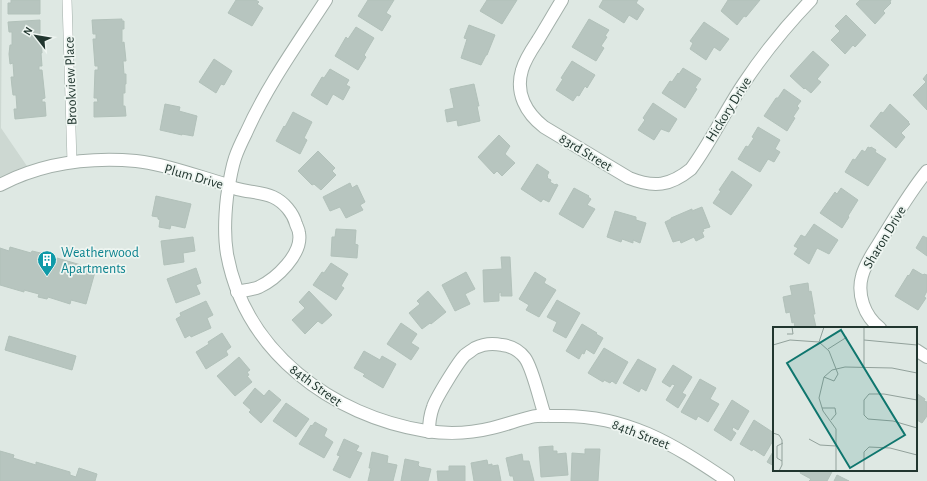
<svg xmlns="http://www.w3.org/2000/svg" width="927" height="481" font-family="'Alegreya Sans',sans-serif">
<rect width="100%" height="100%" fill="#dee8e3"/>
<polygon fill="#cdd8d2" points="0,0 2,0 1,128 31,172 0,185"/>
<g fill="#b7c5bf" stroke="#b2c1ba">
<polygon points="11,0 40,0 40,14 8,14 8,3 11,3"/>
<polygon points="236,0 256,0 259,2 257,4 263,8 252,26 228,13"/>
<polygon points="368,0 394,0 386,13 391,16 382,31 358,16"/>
<polygon points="487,0 517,0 502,24 480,11"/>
<polygon points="603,0 638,0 636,3 644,9 637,20 629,15 624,23 599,7"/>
<polygon points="728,0 760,0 746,17 744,16 737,25 721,11"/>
<polygon points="860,0 891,0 890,2 891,3 883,11 885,13 875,24 856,4"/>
<polygon points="846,15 866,35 855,47 853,45 845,54 831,40 840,31 835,26"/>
<polygon points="122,19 122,21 124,21 124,29 122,29 122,43 124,42 125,51 126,61 123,61 124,74 126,74 126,84 125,84 125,93 123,93 123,106 125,106 126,116 94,117 94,102 98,102 97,98 94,98 95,70 98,70 98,66 95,66 93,39 96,39 96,34 93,34 92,20"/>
<polygon points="589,19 609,30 605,36 607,37 601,46 604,48 596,61 572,47"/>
<polygon points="40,20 40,34 37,34 38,38 41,38 42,53 41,53 42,66 39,66 39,70 42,70 45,98 42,99 42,102 45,102 46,116 15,119 14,109 17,109 16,95 13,95 12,87 11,77 14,77 13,63 10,64 9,54 10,45 12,45 12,32 9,32 8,22"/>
<polygon points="704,22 729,39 720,51 714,47 706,60 690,49 693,43 690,41"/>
<polygon points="469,25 495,35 487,55 486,55 481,65 461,58 467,39 464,38"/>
<polygon points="356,27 374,38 364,55 366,57 358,70 335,56 346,37 348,39"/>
<polygon points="813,51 829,65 817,79 821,82 811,93 805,88 804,89 790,76"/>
<polygon points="214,59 232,71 224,85 221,84 216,93 199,82"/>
<polygon points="572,61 595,75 587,88 585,86 579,96 577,95 573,101 556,90 563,79 561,78"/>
<polygon points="683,68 701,79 695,88 697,89 685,108 662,93 670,81 672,82 678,73 679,74"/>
<polygon points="330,69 349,80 346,85 350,87 343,100 333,94 327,105 311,95 322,77 324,78"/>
<polygon points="927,74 927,110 913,95 926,82 923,79"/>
<polygon points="474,84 479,106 477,106 480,121 458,126 457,120 447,122 445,110 454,108 450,89"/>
<polygon points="784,89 801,101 797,106 799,108 793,117 795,118 787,131 764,116 776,98 778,98"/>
<polygon points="653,103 677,119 669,132 661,129 654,140 638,130 645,120 643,118"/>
<polygon points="165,104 180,107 179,111 197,116 193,136 182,134 182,135 160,130"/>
<polygon points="890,104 909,122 908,123 910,124 901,133 905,137 896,148 870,126 881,112 883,113"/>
<polygon points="293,112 312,122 304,138 307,140 300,154 276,141 284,126 285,127"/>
<polygon points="758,127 780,140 775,149 780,152 774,162 768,159 760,172 738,159 746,146 748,147 754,138 752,137"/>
<polygon points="499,135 510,146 505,154 515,163 502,176 497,171 494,174 478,157"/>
<polygon points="868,147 870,148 871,147 876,150 875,152 886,159 868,186 845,172 853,159 855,160 862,150 865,152"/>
<polygon points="318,151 335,168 332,171 336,175 321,190 314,184 312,185 298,171"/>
<polygon points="537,164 549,172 547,176 548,177 547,178 551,180 550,182 555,185 556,184 558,185 549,202 543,199 541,202 521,189"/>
<polygon points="732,171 752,185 731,215 713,203 721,191 719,190"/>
<polygon points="350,183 352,188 357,185 365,202 360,205 363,210 346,218 340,207 330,211 323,197"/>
<polygon points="574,188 589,196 588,197 591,199 587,205 595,209 583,228 559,214"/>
<polygon points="841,188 858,200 848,216 849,217 842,228 820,213 835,192 837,194"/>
<polygon points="156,196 191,204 185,228 171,225 170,229 159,227 160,220 158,219 158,217 152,216"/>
<polygon points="702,207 710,227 703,229 704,231 702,232 704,237 696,241 694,237 681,243 680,240 673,242 665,222 671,219 671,218 692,209 692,211"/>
<polygon points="615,211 636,217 636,220 646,223 640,243 633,240 633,243 622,239 621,242 607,237"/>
<polygon points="814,224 838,240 829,254 817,248 809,264 794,254 798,248 794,246 801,235 805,237"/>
<polygon points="336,229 356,230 355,244 358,245 357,258 331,256 332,237 335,237"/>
<polygon points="923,236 927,238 927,256 916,248"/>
<polygon points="193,237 195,251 183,253 184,262 164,265 161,241"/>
<polygon points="10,247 31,253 32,251 45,254 43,258 55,262 57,258 81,265 80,268 95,272 86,304 71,300 70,304 48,297 47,299 38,297 39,294 24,290 24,292 0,285 0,248 9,251"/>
<polygon points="501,257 510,257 512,296 501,296 501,292 499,293 499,301 484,302 483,270 502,269"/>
<polygon points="331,263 348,274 341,286 344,288 336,300 313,285 322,272 324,273"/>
<polygon points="196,268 201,283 196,285 200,294 176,303 167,279"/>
<polygon points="913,269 923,275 924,274 927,275 927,291 924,297 926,298 918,310 895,296 908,275 909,276"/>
<polygon points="466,272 475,289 465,294 470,304 455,311 442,285"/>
<polygon points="535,272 546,279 544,283 556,290 539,317 526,310 529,305 519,299"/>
<polygon points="808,283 809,292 811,291 815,314 813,314 816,327 795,328 794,322 792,323 790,312 786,313 783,297 792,295 790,286"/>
<polygon points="309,291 332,315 322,324 318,321 305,334 292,320 305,308 299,302"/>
<polygon points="428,291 446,312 431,324 430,323 422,329 409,313 420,304 417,301"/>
<polygon points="557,300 580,313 566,338 553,331 557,322 547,317"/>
<polygon points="206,301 213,315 207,318 211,328 191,337 190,335 185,338 176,319 181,316 180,313"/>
<polygon points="401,323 417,334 411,343 419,348 411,360 387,344"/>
<polygon points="582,324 597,333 596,334 603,338 594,354 586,349 584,354 582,353 579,359 566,351"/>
<polygon points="222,333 231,347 226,351 228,355 206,369 196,352 209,344 208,342"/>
<polygon points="9,336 76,356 72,370 5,350"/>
<polygon points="604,348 628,362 616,384 612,381 610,383 604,380 603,382 588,373"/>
<polygon points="364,351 380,360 382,356 396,364 383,388 363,376 365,374 354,368"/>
<polygon points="239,357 250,370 247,372 249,375 247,376 252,382 235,396 217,376"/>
<polygon points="638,359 656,369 646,391 641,388 639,392 623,383"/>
<polygon points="673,365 692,377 682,393 686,395 678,408 666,400 675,385 672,384 670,387 662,382"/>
<polygon points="700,379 716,388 710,399 719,404 708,422 698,416 696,420 681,412"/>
<polygon points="255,388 264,396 269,390 281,400 261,423 249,412 251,410 243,403"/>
<polygon points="916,393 925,399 924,401 927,402 927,416 922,423 917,420 916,422"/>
<polygon points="732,400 749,411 738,430 733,427 732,430 736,433 731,441 714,430"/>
<polygon points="286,403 309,419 296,437 273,421"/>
<polygon points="754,420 774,433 774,439 764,456 753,449 752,451 740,444"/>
<polygon points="315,422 327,429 324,436 333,442 324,458 299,444 311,425 312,426"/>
<polygon points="344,439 359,446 356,451 362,453 350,478 333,470 340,456 337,455"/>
<polygon points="553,446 553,451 557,451 557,454 566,453 568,475 541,477 539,447"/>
<polygon points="585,449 600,449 598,481 571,481 572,453 585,454"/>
<polygon points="774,450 774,466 767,462"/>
<polygon points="0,451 14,455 13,458 36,465 36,462 70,472 70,475 76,477 79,468 97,474 95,481 0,481"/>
<polygon points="372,452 388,456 387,463 397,465 393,481 368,481 371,468 369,468"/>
<polygon points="522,454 523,461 529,461 534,481 514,481 513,476 510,476 506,458"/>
<polygon points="405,459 419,462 418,465 420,467 431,469 428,481 401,481"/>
<polygon points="487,460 488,465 492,464 492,466 498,465 501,481 474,481 471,463"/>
<polygon points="449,466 465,466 465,481 438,481 437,471 449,471"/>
<polygon points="802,470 833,470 827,481 809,481 811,479 800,473"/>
<polygon points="837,475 849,481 834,481"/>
</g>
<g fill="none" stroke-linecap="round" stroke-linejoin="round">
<defs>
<polyline id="lane" points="67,0 72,162"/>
<g id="street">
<path d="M326,0C298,43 267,86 246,133C242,141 238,149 235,158C231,170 229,184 227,197C225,215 224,236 227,254C245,352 332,416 426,431C447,434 472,433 492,428C505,425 518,420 531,417C539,415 549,416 557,416C626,414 673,444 728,481"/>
<path d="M562,0C554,13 546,27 538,40C532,49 525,59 522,70C515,93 526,113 544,127L629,178C654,188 670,186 691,169C711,142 725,111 744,83C764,53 786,26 811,0"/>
<path d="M0,185C42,163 89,157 136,161C165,164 197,176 225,184C239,193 258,190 273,197C284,202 293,213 296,224C297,227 299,230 299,233C303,254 276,279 259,287C252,290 244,290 237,292"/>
<path d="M880,328C864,316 857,294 862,276C865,264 873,253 879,243C894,219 909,193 927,171"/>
<polyline points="916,350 927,357"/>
<path d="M429,432C429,423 430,415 433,407C436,398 458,362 465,355C468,353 472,350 475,348C483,344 493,343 502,345C511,346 519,350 525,358C533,369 540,402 545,416"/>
</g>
</defs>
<use href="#lane" stroke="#a2afa9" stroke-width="10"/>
<use href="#street" stroke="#a2afa9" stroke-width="14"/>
<use href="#lane" stroke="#fff" stroke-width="9"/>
<use href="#street" stroke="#fff" stroke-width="12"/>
</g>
<defs>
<symbol id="building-pin" viewBox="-11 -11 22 30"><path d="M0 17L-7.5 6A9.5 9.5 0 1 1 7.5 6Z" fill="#0f9aa8" stroke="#eef5f1"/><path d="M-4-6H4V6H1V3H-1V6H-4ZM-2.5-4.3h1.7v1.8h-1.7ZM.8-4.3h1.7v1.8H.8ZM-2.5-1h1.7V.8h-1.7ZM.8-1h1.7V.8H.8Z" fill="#fff"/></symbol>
</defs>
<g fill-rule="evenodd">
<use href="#building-pin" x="36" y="249" width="22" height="30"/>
</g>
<g text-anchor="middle" stroke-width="3.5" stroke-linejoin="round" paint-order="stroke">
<g font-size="14" fill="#21362f" stroke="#eef5f1">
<text transform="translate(70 81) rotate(-92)" y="5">Brookview Place</text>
<text transform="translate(728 109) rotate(-58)" y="5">Hickory Drive</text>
<text transform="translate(586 152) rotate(31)" y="5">83rd Street</text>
<text transform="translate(194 176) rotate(16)" y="5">Plum Drive</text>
<text transform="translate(884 237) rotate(-59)" y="5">Sharon Drive</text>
<text transform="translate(316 385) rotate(36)" y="5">84th Street</text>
<text transform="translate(641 434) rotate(21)" y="5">84th Street</text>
</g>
<g font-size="14" fill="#0d838f" stroke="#eef5f1" text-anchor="start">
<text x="61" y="257">Weatherwood<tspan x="61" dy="16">Apartments</tspan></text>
</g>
</g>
<g transform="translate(773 327)">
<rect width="144" height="144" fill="#dee8e3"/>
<path fill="none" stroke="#92a19b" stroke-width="1" d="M14,7H20L19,0M91,13L144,18M46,15L51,0M0,18L17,13L46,15L56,24L65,47L61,54L51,50M55,22L74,10M91,40V0M144,73L111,67H96L91,73V88L95,92L120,94L144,101M49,81H62L63,87L58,93M0,106L6,108L9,113V138L6,144M36,112L47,118L63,119M9,134L4,131V119L10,116M63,144V102L50,84L46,71L51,50L59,43L72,40L119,41L144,46M91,144V125L96,120L117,121L144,128"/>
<path fill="#0f766e" fill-opacity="0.15" stroke="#0f766e" stroke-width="2" d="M68,3L132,108L77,141L14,36Z"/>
<rect width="144" height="144" fill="none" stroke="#21362f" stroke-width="2"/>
</g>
<g transform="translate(36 36) rotate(301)" stroke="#eef5f1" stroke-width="3" paint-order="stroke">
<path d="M0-3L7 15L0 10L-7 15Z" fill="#21362f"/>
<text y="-6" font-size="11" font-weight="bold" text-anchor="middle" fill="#21362f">N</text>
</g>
</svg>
